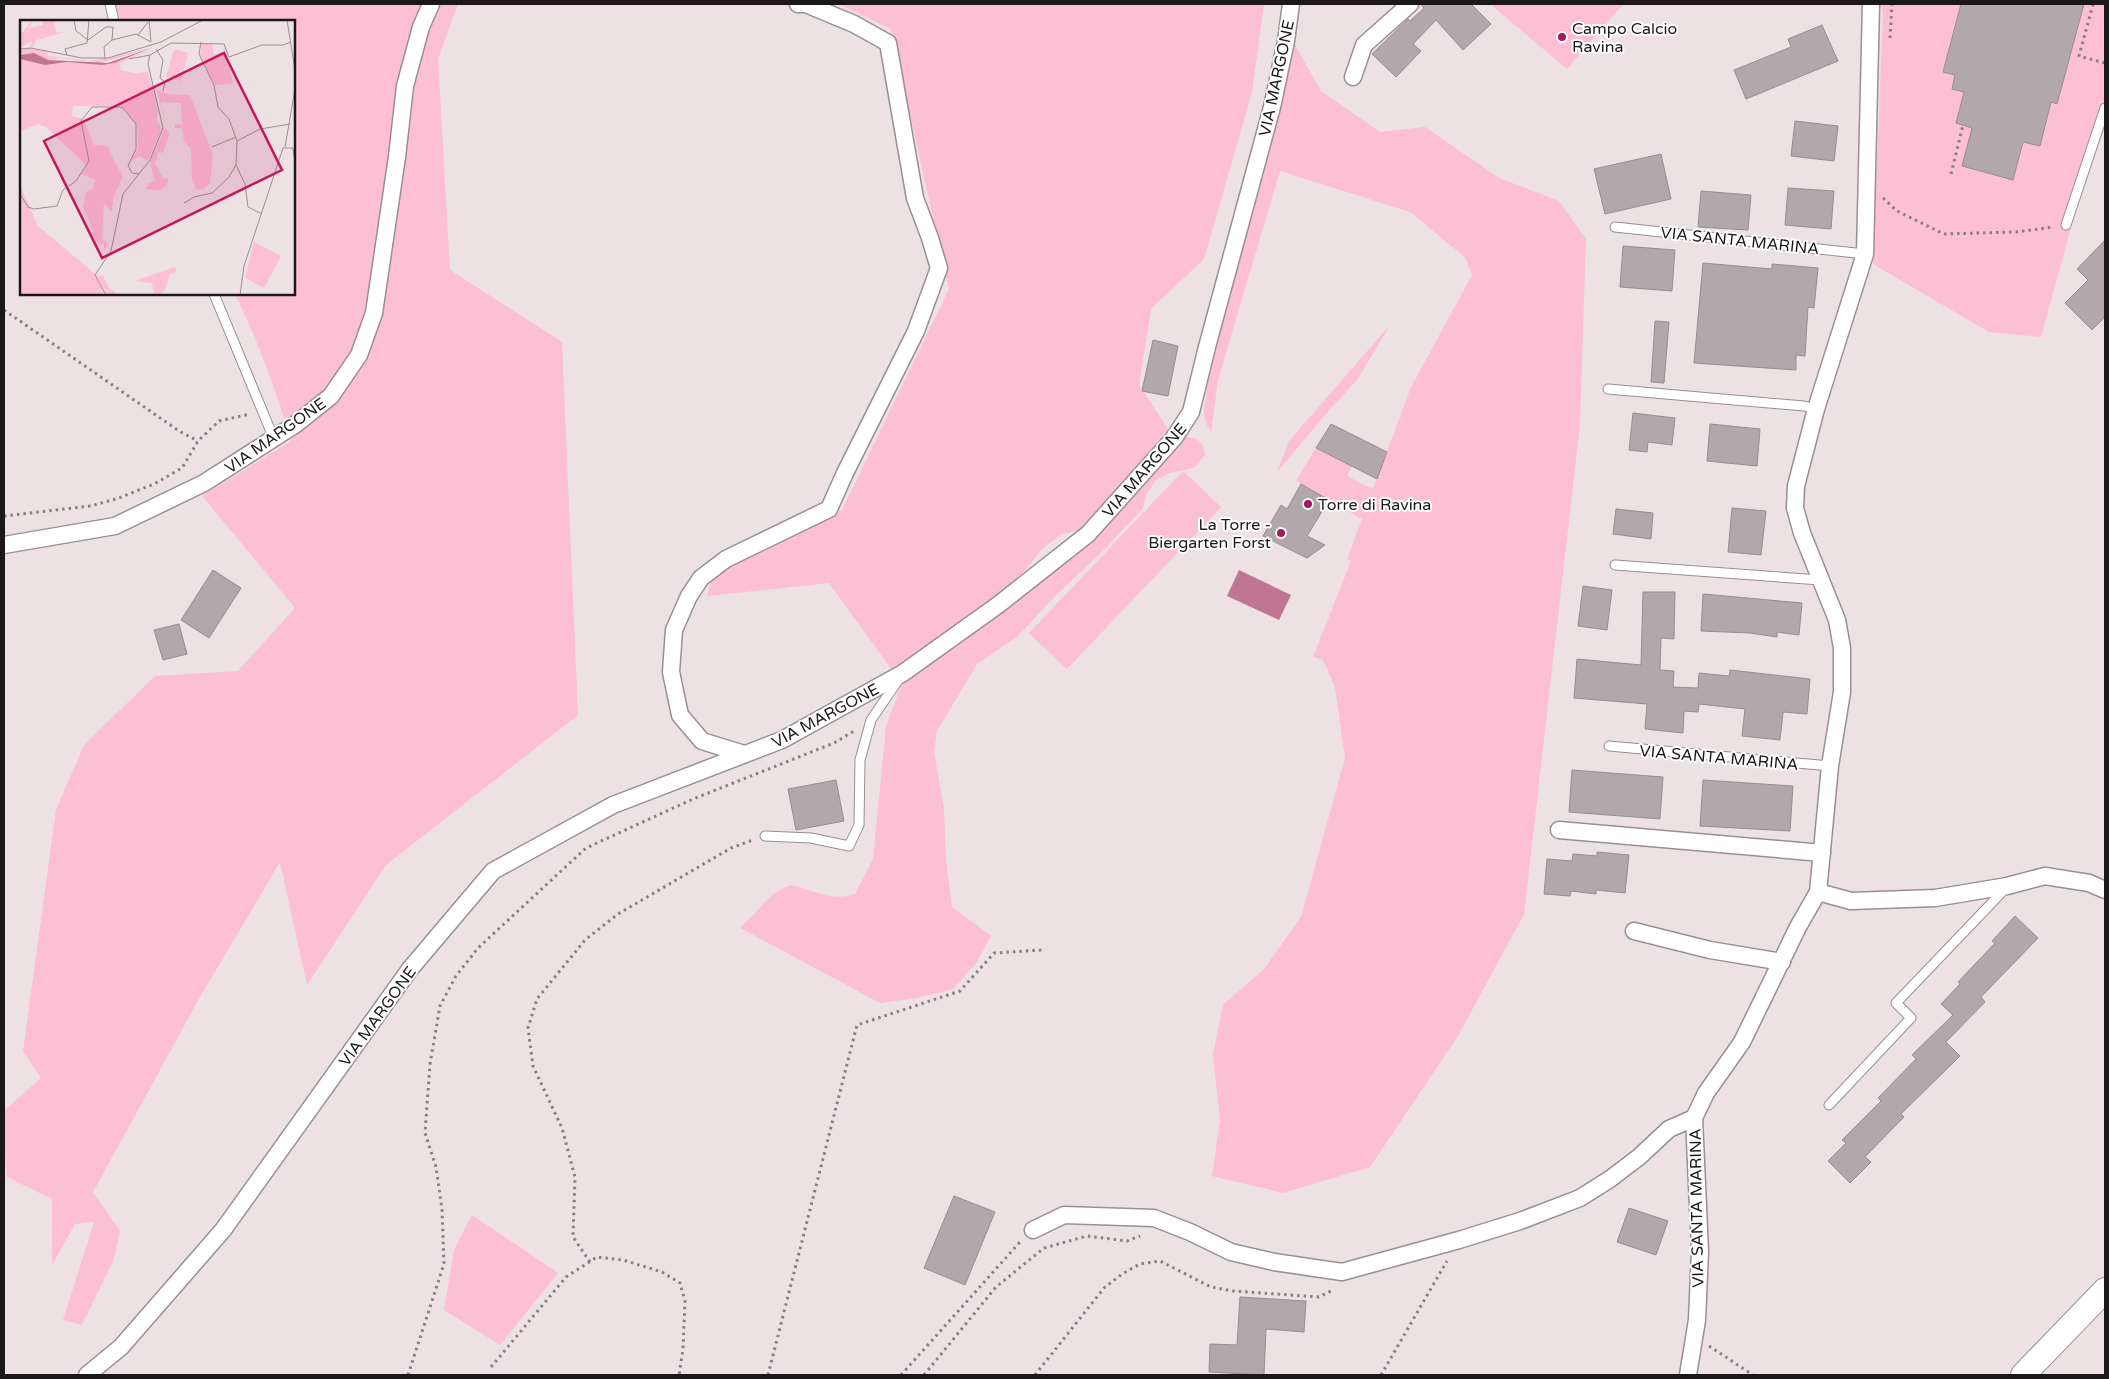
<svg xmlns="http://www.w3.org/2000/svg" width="2109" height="1379" font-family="'Varela Round',sans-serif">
<rect width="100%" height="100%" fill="#ede1e4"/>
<g fill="#fcbfd4">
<path d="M115,4H458L438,59L450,270L562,342L578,715L386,865L307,985L280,862L200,997L93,1192L120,1231L114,1259L82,1325L63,1320L94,1222L75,1224L52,1265V1199L7,1177L4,1147V1111L41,1078L23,1051L56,810L84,745L155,676L238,671L295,608L202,496L291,441C276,390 258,341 235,294H294V21H121Z"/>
<polygon points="839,4 1264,4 1252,92 1204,259 1151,309 1139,385 1170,432 1084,529 1062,534 1052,541 1042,549 1010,589 892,670 829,583 707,596 711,583 729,565 842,510 949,289 891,29"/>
<polygon points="1490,4 1623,4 1567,69"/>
<polygon points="1881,4 2105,4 2105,103 2041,337 1989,332 1873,264 1883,13"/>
<polygon points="1293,41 1321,91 1380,132 1425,127 1499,178 1559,201 1586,239 1580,425 1524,914 1458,1036 1370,1167 1283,1193 1212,1176 1220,1121 1213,1054 1223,1005 1264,969 1301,917 1345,758 1335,687 1323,660 1313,657 1351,561 1347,559 1362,519 1296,481 1316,448 1352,466 1347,476 1373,489 1411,387 1472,275 1465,257 1410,212 1280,171 1218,380 1211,432 1207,425 1204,414 1208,378 1227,295"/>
<polygon points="1390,325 1357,380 1330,409 1277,472 1289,441"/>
<path d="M1185,437C1198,437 1204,442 1205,455L1194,468L1169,473L1156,480L1147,493L1143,508L1104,550L1057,594L1018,636L977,664L937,731L934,752L944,809L946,860L952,907L991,936L977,962L953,989L917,998L880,1003L740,928L773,894L790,885C814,890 831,902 855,894L873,859L886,726L902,684L906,679L1031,591L1084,548L1178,442Z"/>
<polygon points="1183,471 1221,507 1067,669 1029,633"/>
<polygon points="472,1215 558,1273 500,1345 444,1310 454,1250"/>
</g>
<polygon fill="#c07692" points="1239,570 1291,595 1279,620 1227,596"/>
<g fill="#b2a7aa" stroke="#988d90">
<polygon points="1420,4 1471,4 1491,24 1463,50 1436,20 1413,44 1421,51 1396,77 1372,54 1408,19 1410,21 1424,8"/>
<polygon points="1961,4 2084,4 2057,104 2051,102 2040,146 2023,142 2013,180 1962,166 1972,128 1956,123 1964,92 1952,89 1955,75 1943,72"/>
<polygon points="1822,25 1838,61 1746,99 1734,70 1791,47 1788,39"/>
<polygon points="1795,121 1838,126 1834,161 1791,156"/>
<polygon points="1661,154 1671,199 1605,214 1594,169"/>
<polygon points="1788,188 1834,191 1831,229 1785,225"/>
<polygon points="1701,191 1751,195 1748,230 1698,227"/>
<polygon points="2105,240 2105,317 2092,330 2065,303 2088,280 2077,269"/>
<polygon points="1623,246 1675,250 1672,291 1620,287"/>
<polygon points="1703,263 1772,269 1772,264 1818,268 1814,308 1808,307 1805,356 1796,355 1796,370 1694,363"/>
<polygon points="1655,321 1669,322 1664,383 1651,382"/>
<polygon points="1153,340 1178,346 1168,396 1142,391"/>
<polygon points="1633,413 1675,418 1672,445 1648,442 1647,452 1629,450"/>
<polygon points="1331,424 1387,452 1377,479 1316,448"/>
<polygon points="1710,424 1760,429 1757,466 1707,461"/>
<polygon points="1301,484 1329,500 1307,536 1325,545 1307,558 1263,536 1281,505 1287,509"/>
<polygon points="1732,508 1766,511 1761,555 1728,552"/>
<polygon points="1616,509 1653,513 1651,539 1613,534"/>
<polygon points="213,570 241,588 209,638 181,620"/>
<polygon points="1583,586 1612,590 1607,630 1578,626"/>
<polygon points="1643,592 1675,592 1674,639 1661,638 1660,670 1674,671 1673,687 1698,688 1699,673 1729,676 1730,670 1810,679 1807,714 1783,712 1780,740 1742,736 1745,709 1699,704 1698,712 1684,711 1683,733 1645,729 1647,704 1574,698 1577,659 1641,665"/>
<polygon points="1703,594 1802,603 1799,635 1777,632 1777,637 1750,633 1701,631"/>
<polygon points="179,624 187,654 163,660 154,630"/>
<polygon points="1572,770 1663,777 1660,819 1569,812"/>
<polygon points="836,780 844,821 796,830 788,789"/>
<polygon points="1703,780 1793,786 1790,831 1700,826"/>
<polygon points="1597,852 1629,855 1625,893 1596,890 1596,894 1571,891 1570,896 1544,894 1547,859 1572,861 1573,854 1597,856"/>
<polygon points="2015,916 2038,938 1981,997 1985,1002 1946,1042 1960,1056 1901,1114 1904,1117 1865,1157 1871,1162 1850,1183 1828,1161 1846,1143 1842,1140 1881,1101 1878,1098 1916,1059 1912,1055 1953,1015 1941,1004 1960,984 1958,982 1995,943 1992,941"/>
<polygon points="954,1196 995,1212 965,1285 924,1268"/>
<polygon points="1629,1208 1668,1221 1656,1255 1617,1242"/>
<polygon points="1240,1297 1306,1301 1304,1332 1266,1329 1264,1375 1209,1372 1210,1344 1237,1345"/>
</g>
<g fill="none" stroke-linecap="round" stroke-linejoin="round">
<defs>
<g id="service">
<polyline points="110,4 114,21"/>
<polyline points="2066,225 2105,108"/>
<polyline points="1615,227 1865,254"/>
<polyline points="214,294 274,439"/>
<polyline points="1608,389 1804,406 1816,409"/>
<polyline points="1615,565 1820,580"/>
<polyline points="1609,746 1830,766"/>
<polyline points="765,836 811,838 849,846 859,825 860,760 871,720 899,679"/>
<polyline points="1829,1105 1911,1018 1896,1003 2006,888"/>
</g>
<g id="minor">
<polyline points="1353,77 1364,45 1410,4"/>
<polyline points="4,545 115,526 204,483 296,424 331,396 359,355 374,313 397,157 405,86 421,27 431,4"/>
<polyline points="744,754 702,741 680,715 671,672 674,630 689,596 701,578 726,559 829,509 845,473 916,331 939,268 930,238 915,198 888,43 854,24 806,4 798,4"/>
<polyline points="1559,830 1822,853"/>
<polyline points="1818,892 1851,901 1935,898 2007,886 2045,876 2089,883 2105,890"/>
<polyline points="1634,931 1710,950 1782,962"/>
<polyline points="1033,1230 1064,1215 1154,1218 1190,1232 1231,1252 1274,1262 1342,1272 1459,1240 1520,1221 1580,1198 1610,1179 1639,1157 1669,1129 1694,1118"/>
<polyline points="87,1375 121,1347 223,1230 410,969 493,871 613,805 782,740 903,673 998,605 1088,534 1174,438 1191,412 1207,347 1272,107 1286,41 1291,4"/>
<polyline points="1688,1375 1697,1320 1700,1251 1694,1118 1706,1093 1742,1042 1798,927 1818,892 1830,766 1842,692 1842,648 1837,620 1802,533 1795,508 1796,486 1816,409 1865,254 1871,4"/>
</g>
<polyline id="secondary" points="2023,1375 2105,1290"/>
</defs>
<use href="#service" stroke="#9a8f92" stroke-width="11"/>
<use href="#minor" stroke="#9a8f92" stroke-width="19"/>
<use href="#secondary" stroke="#9a8f92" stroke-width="26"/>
<g stroke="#877f81" stroke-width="3" stroke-dasharray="2.5 4" stroke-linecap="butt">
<polyline points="2093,4 2079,56 2105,63"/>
<polyline points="1890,38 1892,4"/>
<polyline points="1951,174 1963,125"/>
<polyline points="1883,198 1897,211 1944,234 2016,232 2054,227"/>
<polyline points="4,310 179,431 198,441"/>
<polyline points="4,516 91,506 119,498 154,484 182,468 198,441 219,421 250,414"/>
<polyline points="590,1262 573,1237 575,1177 562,1128 533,1066 528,1028 537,999 585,940 618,914 731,848 753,840"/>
<polyline points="1709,1346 1753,1375"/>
<polyline points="491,1367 566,1277 597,1257 623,1260 662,1272 680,1283 685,1301 683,1349 679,1375"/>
<polyline points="408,1375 444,1264 442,1209 436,1167 425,1133 430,1064 440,1006 456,976 478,948 586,848 693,799 834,743 854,731"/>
<polyline points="768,1375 857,1025 960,991 994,953 1042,950"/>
<polyline points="901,1375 1020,1242"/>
<polyline points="924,1375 996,1287 1044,1248 1087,1236 1127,1241 1140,1236"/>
<polyline points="1035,1375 1104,1288 1122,1274 1140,1264 1160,1261 1211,1287 1233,1291 1319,1297 1333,1290"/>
<polyline points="1381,1375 1447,1261"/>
</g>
<use href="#service" stroke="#fff" stroke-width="9"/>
<use href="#minor" stroke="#fff" stroke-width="16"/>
<use href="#secondary" stroke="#fff" stroke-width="24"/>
</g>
<g fill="#a41960" stroke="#fff" stroke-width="2">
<circle cx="1562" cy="37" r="5"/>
<circle cx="1308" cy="504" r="5"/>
<circle cx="1281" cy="533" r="5"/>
</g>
<g text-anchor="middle" stroke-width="4" stroke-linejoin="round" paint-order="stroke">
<g font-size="16" fill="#1c1819" stroke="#fff" text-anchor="start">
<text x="1572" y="34">Campo Calcio<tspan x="1572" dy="18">Ravina</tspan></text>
<text x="1318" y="510">Torre di Ravina</text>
<text x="1271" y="530" text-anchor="end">La Torre -<tspan x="1271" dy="18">Biergarten Forst</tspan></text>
</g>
<g font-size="16" fill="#1c1819" stroke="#fff">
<text transform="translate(1276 78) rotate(-78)" y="6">VIA MARGONE</text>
<text transform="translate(1740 240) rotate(6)" y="6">VIA SANTA MARINA</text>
<text transform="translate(275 435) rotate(-35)" y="6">VIA MARGONE</text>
<text transform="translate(1144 470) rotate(-49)" y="6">VIA MARGONE</text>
<text transform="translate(825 715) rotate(-28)" y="6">VIA MARGONE</text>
<text transform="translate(1719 757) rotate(5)" y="6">VIA SANTA MARINA</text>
<text transform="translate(377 1016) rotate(-54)" y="6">VIA MARGONE</text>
<text transform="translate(1696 1208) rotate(-91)" y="6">VIA SANTA MARINA</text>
</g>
</g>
<g transform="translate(20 20)">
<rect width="275" height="275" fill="#ede1e4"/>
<path d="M13,0L9,8L23,5L22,0H42L34,3L37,13L49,11L16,20L13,27L9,26L12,24L11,21L0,28V15ZM182,23L192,24L194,34L204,32L205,25L213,64L195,65L180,35ZM10,28L27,32L28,36L71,41L131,28L80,43L41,38L28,40L11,33L0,35V30ZM154,29L168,33L161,61L146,57ZM131,30L99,43L101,50L118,54L127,51L135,76L138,93L136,99L142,109L128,141L119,136L110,142L118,129L117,106L102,86H53L52,96L63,99L74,125L87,126L103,157L93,178L92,192L84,183L82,218L87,223L85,231L83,221L82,226L71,216L73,211L63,187L66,172L73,168L75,160L62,154L67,146L26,107L18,104L0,111V39L25,45L47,42L82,45ZM137,70L148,74L170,75L193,135L190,163L184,169L177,170L172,160L171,129L164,122L162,108H155V104L162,105L161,83L141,82L146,107ZM145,108L150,113L143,133L138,132L135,144L143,158L148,159L147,165L141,170L126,169L129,163L135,161L130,141ZM0,165L18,206L75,254L85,275H0ZM234,222L261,236L244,268L225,258ZM155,247L156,252L150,254L145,270L139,275H134L132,263L115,261ZM76,255L83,256L89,268L99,275H87Z" fill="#fcbfd4"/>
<path d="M131,28L94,43L82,45L47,42L25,45L0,39V35L14,33L28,40L88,43Z" fill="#c07692"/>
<path fill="none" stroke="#999193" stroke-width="1" d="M54,0L56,11L68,20L86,7H93L92,20M129,0L131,22M267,0L275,50M118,15L128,2M181,22L179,34L194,65L198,87L209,99L217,121L216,145L225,164L228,187L242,194M0,29L11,28L62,38H88L141,22L183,0M136,29L143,40L140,58L145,62L143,71M47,35L45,29L67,23L69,0M85,39L84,27L92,20L116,14L131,22M109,39L130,35M217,121L240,109L270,104M192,127L216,117M265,127L275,69M0,174L8,187L14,189L37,186L43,170L56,161L69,141L61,101L72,87H102L116,104V129L108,146L112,153L119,154M164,183L174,177L192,173L209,157L216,145M86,275L75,255L91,231L103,174L130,140L143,108L128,44L130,35L151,23L204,24L209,37L242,25H263L271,22M220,275L224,246L263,128H273L275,142"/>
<path fill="#c2185b" fill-opacity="0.15" stroke="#c2185b" stroke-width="2.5" d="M204,33L262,150L82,238L24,121Z"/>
<rect width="275" height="275" fill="none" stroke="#1c1819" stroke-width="2.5"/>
</g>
<rect width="2109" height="1379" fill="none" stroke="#1c1819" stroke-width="10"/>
</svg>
